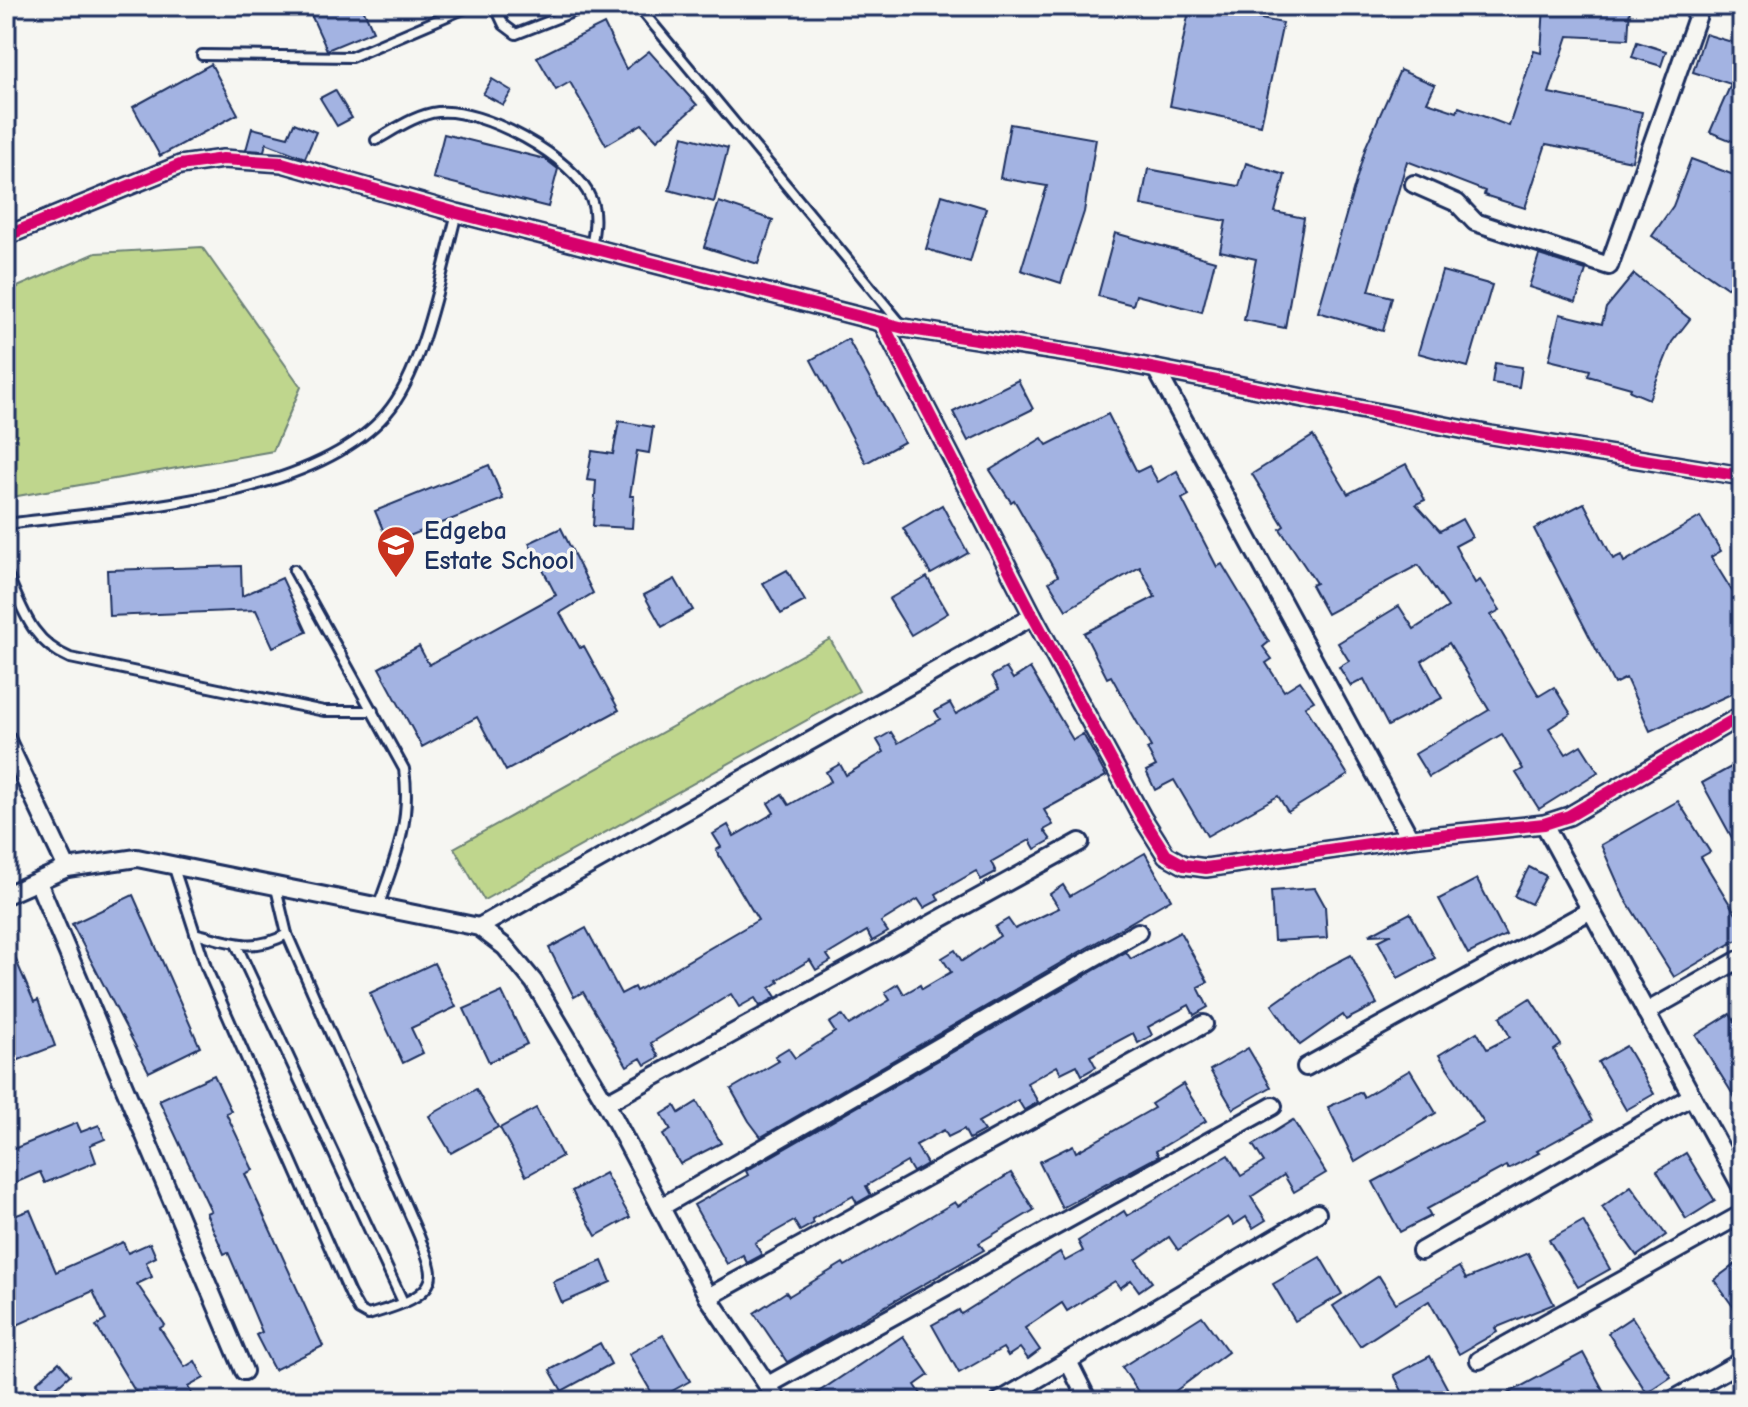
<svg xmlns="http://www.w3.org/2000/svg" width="1748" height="1407" font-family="'Comic Neue',sans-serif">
<rect width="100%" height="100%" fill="#f6f6f2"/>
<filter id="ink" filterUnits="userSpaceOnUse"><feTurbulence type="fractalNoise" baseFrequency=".0125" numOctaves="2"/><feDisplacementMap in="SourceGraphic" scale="16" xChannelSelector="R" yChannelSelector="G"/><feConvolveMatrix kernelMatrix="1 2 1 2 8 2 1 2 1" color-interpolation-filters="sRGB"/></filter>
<g filter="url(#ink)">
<g fill="#bfd68d" stroke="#6d8276" stroke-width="2">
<polygon points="202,247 301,387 273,451 6,498 6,292 96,253"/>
<polygon points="830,639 859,691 484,900 454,848"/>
</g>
<g fill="#a3b3e2" stroke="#1b2f5e" stroke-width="2">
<polygon points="307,6 362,6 373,31 327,50"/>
<polygon points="1190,6 1283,23 1261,125 1170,106"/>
<polygon points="1544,6 1630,6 1628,39 1568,36 1549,93 1642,112 1632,161 1546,144 1525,208 1484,195 1485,191 1407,161 1369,291 1392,297 1383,331 1318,312 1366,146 1400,70 1435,85 1427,102 1457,112 1459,107 1509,126 1534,51 1541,53"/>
<polygon points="604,24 626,69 649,51 697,105 657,140 642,124 606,145 570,82 556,90 537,57"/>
<polygon points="1705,34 1742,45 1742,145 1710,132 1731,84 1693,72"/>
<polygon points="1637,42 1666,51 1661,66 1632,57"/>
<polygon points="211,64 238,114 160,156 133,107"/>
<polygon points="492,79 512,91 503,105 483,94"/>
<polygon points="335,90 352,118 337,126 320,98"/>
<polygon points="294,123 316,132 305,158 266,143 264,151 246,150 252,128 288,137"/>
<polygon points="1010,124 1096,139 1084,212 1061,283 1021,270 1047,186 1000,178"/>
<polygon points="444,134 545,159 558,169 548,207 433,178"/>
<polygon points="683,136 728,148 714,202 669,190"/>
<polygon points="1691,159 1742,178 1742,267 1727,288 1652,236 1673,206"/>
<polygon points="1246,163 1285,175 1275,212 1304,218 1285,328 1244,320 1256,259 1220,251 1226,221 1141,205 1148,169 1239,186"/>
<polygon points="942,195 986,208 970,262 926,249"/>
<polygon points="719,202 773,220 758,264 704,247"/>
<polygon points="1115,233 1215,261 1202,312 1136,295 1133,305 1098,296"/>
<polygon points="1539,255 1586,270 1576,302 1529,287"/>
<polygon points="1442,271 1492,285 1468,367 1418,353"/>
<polygon points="1634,274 1690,319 1672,342 1649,399 1630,391 1631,388 1588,376 1590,370 1549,360 1560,314 1602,324 1606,308"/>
<polygon points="848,339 904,442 866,463 811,360"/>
<polygon points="1495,363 1522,367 1519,387 1492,383"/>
<polygon points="1018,380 1033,409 968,441 953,412"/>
<polygon points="1108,414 1137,472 1149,466 1158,482 1177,471 1189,495 1182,499 1217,567 1222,564 1269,642 1263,647 1272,659 1266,663 1284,691 1300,681 1314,701 1305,706 1348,775 1288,812 1278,796 1207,836 1174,780 1155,790 1146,771 1156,766 1147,749 1151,747 1111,676 1107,678 1084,633 1155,597 1140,567 1066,610 1049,582 1058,576 1014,500 1011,502 990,470 1042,438 1047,445"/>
<polygon points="619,421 653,427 649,453 637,451 630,496 634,496 632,528 593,526 596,481 587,480 592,451 613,454"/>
<polygon points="1313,436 1348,494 1406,464 1425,500 1416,504 1440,531 1462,519 1472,537 1455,546 1475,583 1480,580 1500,610 1491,615 1539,696 1554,687 1571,714 1549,728 1566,754 1581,745 1598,772 1539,809 1516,773 1523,769 1502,734 1429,777 1415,754 1489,710 1449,643 1422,661 1442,698 1388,726 1364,679 1351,686 1339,667 1349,661 1338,643 1399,606 1414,629 1448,607 1418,565 1327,614 1311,585 1316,583 1280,529 1284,526 1252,474"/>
<polygon points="489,465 503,499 389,544 375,511"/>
<polygon points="1584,503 1613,559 1621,555 1624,562 1700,517 1721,551 1711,557 1732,591 1742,585 1742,689 1650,731 1626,678 1614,684 1534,529"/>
<polygon points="942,505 968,553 931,574 903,528"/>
<polygon points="561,528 593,593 560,613 580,648 584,646 619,710 506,771 477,717 422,747 379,668 419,646 429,665 556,595 529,543"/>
<polygon points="241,566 242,596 282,578 307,632 273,647 256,610 109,616 107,570"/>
<polygon points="787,570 805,601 781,614 763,583"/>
<polygon points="927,577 948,613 911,635 889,599"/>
<polygon points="675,579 693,610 662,627 644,595"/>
<polygon points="1006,668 1013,679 1030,668 1073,740 1083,734 1106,776 1044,810 1053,825 1044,830 1051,840 1035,849 1030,840 991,862 996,872 981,880 976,871 936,894 939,900 924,908 918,899 881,922 888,932 872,941 867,931 827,955 831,961 816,970 810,960 777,980 779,982 770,988 776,997 760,1006 755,998 739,1007 731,994 651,1043 659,1057 645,1065 641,1058 627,1066 583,992 574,997 549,948 586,928 621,994 634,987 636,991 758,920 716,850 721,847 713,834 728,825 734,836 774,813 768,803 782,794 789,805 831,781 826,772 840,764 846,775 884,752 877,740 891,732 898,743 940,719 935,711 950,703 956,714 999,689 992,676"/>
<polygon points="1742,761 1742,856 1702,783"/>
<polygon points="1678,801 1710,852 1701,857 1742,924 1742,937 1674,977 1624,897 1601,845"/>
<polygon points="1145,853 1171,899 761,1137 749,1121 731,1089 779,1061 775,1056 788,1048 795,1058 835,1032 829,1023 842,1015 849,1025 890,1000 885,992 898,984 904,994 920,985 922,989 951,972 942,958 955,950 962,961 1000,936 995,927 1008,919 1015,929 1059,908 1050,894 1063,885 1070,896"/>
<polygon points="1529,867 1546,876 1531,904 1514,896"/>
<polygon points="1477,879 1506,935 1468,954 1439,899"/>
<polygon points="1315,888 1325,906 1327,938 1274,941 1271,891"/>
<polygon points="133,895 200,1047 149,1072 72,924"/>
<polygon points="1410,913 1435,958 1398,978 1378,941 1392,934 1369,935"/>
<polygon points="1180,932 1208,982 1198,987 1208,1007 1194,1015 1189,1005 1148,1027 1152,1035 1138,1043 1133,1033 1090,1056 1096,1067 1082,1075 1077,1065 1061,1073 1057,1066 1027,1083 1038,1102 1024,1110 1018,1100 978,1122 984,1131 969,1139 964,1129 948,1137 944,1130 916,1145 927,1164 913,1172 907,1162 866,1186 871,1195 857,1203 853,1196 812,1219 814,1223 800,1231 794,1221 755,1243 762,1255 747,1263 743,1255 727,1264 694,1205 748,1175 746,1171 1126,952 1131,959"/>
<polygon points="6,937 34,1002 38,1000 55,1046 6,1065"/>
<polygon points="1351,955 1377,1004 1346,1020 1343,1015 1300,1045 1272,1005 1320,971"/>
<polygon points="434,963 456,1007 411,1028 423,1053 403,1063 370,993"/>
<polygon points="502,992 527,1044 489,1062 464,1009"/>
<polygon points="1530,998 1561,1045 1554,1050 1593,1120 1537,1151 1539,1153 1508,1169 1506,1166 1427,1209 1431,1216 1400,1232 1373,1182 1484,1123 1439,1055 1477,1032 1487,1049 1510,1037 1500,1017"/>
<polygon points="1730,1014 1742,1034 1742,1109 1696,1035"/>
<polygon points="1626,1046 1654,1094 1626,1110 1598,1062"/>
<polygon points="1248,1048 1271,1087 1233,1109 1210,1070"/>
<polygon points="1410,1070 1436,1113 1355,1162 1328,1107 1361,1092 1364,1097"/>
<polygon points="214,1075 231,1111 226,1113 253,1170 245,1174 323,1346 274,1370 256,1335 262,1332 228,1252 224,1254 206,1213 211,1211 159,1100"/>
<polygon points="1183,1084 1206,1121 1156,1151 1159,1156 1062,1208 1039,1162 1073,1145 1076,1152 1154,1108 1151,1104"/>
<polygon points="476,1089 498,1127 451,1153 429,1116"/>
<polygon points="697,1102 721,1143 680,1164 663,1135 671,1130 662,1114 675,1106 679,1113"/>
<polygon points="536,1108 562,1156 526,1176 500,1128"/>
<polygon points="1293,1120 1326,1173 1294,1192 1284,1175 1251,1197 1266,1220 1253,1228 1246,1217 1234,1225 1228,1217 1178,1250 1169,1237 1136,1260 1152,1282 1139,1291 1131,1280 1120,1288 1115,1281 1067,1311 1062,1303 1025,1328 1040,1350 1028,1359 1020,1348 1008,1356 1003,1348 959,1373 932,1325 959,1310 961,1314 1060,1252 1065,1261 1083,1251 1078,1241 1124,1211 1127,1216 1228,1155 1241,1176 1264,1162 1253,1145"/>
<polygon points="77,1123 81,1132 99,1125 105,1139 90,1145 96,1162 45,1183 40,1172 6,1187 6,1152"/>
<polygon points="1686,1153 1715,1201 1686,1219 1657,1171"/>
<polygon points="605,1173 630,1217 596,1236 572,1191"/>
<polygon points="1011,1173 1034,1210 979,1243 984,1250 787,1362 754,1313 786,1292 789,1296 843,1263 845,1266 955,1202 958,1206"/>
<polygon points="1631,1186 1666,1235 1637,1256 1602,1207"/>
<polygon points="30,1210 56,1272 123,1242 128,1253 150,1243 156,1257 146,1262 152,1277 137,1284 165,1325 160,1328 185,1367 195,1361 204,1378 188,1387 196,1401 141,1401 96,1326 106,1320 93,1291 15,1326 6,1306 6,1219"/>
<polygon points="1583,1221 1610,1269 1578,1287 1549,1240"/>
<polygon points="1528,1253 1554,1304 1495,1328 1497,1332 1459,1354 1429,1301 1360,1346 1333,1306 1379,1276 1396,1303 1459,1267 1466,1279"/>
<polygon points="1320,1257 1342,1294 1295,1321 1273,1284"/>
<polygon points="1742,1259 1742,1319 1714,1280"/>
<polygon points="602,1261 611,1282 562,1303 553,1282"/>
<polygon points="1202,1316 1228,1352 1162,1401 1144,1401 1122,1367"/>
<polygon points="1632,1317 1671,1377 1647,1393 1608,1333"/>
<polygon points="663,1335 690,1381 656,1400 629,1354"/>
<polygon points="903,1336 929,1375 915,1385 926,1401 805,1401"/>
<polygon points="600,1343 611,1364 562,1391 550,1370"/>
<polygon points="1583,1353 1609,1401 1494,1401"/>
<polygon points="1430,1356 1454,1401 1407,1401 1394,1375"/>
<polygon points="59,1362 70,1375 47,1395 36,1383"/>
</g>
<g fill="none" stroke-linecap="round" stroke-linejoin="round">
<defs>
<g id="lane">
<polyline points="495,6 504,25 516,34 588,6"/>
<polyline points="638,6 901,324"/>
<polyline points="202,55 351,57 470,6"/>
<path d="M376,140C394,130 417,114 438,112C481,107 575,157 591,199C597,214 594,232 591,247"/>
<path d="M6,524C114,510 311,501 386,414C424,371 442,269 457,213"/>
<path d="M294,570L404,769C412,821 395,859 378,907"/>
<path d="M6,572C23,609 30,641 70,658L324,711H373"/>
<path d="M173,865L206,967L350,1294L359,1310L368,1315C387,1309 431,1299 431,1274C431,1262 423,1247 419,1236L287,934L276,888"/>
<path d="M195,933C229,942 254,953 287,934"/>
<polyline points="236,944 403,1302"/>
</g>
<g id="street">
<polyline points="1414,184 1457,203 1475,222 1609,266 1701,6"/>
<polyline points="6,236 180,165 223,159 282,163 457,213 904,328 1100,358 1491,435 1742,476"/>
<polyline points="882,322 1033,616 1142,817 1166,855 1184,865 1206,868 1410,838 1544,824 1569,816 1742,715"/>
<polyline points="1156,369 1410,838"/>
<polyline points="6,739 67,868"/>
<polyline points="1544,824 1742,1188"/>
<polyline points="38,882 244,1371"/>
<polyline points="6,895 67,868 137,858 479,927 505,947 534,982 606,1103 708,1297 778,1401"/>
<polyline points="479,927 1033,616"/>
<polyline points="1646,1012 1742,958"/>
<polyline points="1306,1067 1591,910"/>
<polyline points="606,1103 1080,842"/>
<polyline points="661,1207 1138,932"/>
<polyline points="1421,1251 1692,1096"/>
<polyline points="708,1297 1204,1024"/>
<polyline points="1479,1360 1742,1214"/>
<polyline points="1068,1361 1088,1401"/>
<polyline points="768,1385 1273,1106"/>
<polyline points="1000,1401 1317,1213"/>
<polyline points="1671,1401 1742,1361"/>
</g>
</defs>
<use href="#lane" stroke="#1b2f5e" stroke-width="14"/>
<use href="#street" stroke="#1b2f5e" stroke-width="22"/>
<use href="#lane" stroke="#f6f6f2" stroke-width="8"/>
<use href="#street" stroke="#f6f6f2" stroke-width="16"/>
<defs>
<g id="cycleway">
<polyline points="6,236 180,165 223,159 282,163 457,213 904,328 1100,358 1491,435 1742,476"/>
<polyline points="882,322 1033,616 1142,817 1166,855 1184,865 1206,868 1410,838 1544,824 1569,816 1742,715"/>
</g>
</defs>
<use href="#cycleway" stroke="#f6f6f2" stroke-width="17"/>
<use href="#cycleway" stroke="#d6006c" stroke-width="12"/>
</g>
</g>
<defs>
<symbol id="school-pin" viewBox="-11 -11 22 30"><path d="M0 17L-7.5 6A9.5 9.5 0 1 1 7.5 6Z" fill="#c8321e" stroke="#f6f6f2"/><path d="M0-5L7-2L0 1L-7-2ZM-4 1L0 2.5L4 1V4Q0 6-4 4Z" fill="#fff"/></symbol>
</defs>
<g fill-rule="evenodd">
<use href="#school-pin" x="374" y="523" width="44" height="60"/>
</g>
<g text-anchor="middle" stroke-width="7" stroke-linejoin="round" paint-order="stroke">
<g font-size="26" font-weight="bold" fill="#1b2f5e" stroke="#f6f6f2" text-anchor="start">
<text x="424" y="539">Edgeba<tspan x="424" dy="30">Estate School</tspan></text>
</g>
</g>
<rect width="1748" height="1407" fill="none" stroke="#f6f6f2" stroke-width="32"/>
<rect x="16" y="16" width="1716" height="1375" fill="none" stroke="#1b2f5e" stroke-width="3" filter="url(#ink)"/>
</svg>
